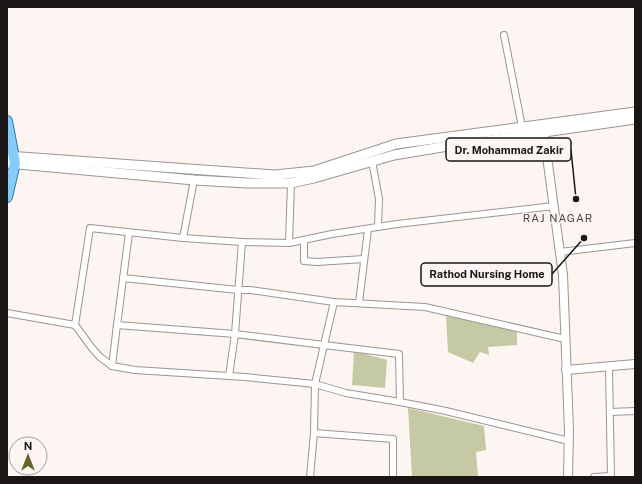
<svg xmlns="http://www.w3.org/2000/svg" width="642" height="484" font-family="'Public Sans',sans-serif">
<rect width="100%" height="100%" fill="#fdf5f1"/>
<g fill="#c5c9a4">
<polygon points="446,314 517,329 517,345 488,347 489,355 480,352 473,363 448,352"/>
<polygon points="354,351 387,360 385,388 352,385"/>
<polygon points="408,408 484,426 486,450 476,452 478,477 412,477"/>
</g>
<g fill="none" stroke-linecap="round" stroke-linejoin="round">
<defs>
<g id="minor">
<polyline points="504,35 522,127"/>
<polyline points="372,161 379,199 378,227"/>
<polyline points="129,233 117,325 235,334 324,345 334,302 425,307 565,339"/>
<polyline points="183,238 194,180"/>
<polyline points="304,240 304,261 317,262 364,259"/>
<polyline points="289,243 291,183"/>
<polyline points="560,252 635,243"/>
<polyline points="123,278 238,290 250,290 334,302"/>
<polyline points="359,303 368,229"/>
<polyline points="7,313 75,325 92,348 100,357 112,366 135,370 245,377 315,384 346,393 400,402 446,411 569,441"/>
<polyline points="75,325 90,228 183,238 242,242 289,243 332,234 397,224 554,206"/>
<polyline points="112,366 117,325"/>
<polyline points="609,367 611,477"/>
<polyline points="229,376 235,334 242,242"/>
<polyline points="610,412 635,411"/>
<polyline points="314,433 393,439 393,477"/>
<polyline points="310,477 314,433 315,384 324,345 399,354 400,402"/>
<polyline points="594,477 611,476"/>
</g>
<g id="tertiary">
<polyline points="543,127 563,275 569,431 568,477"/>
<polyline points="566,370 635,364"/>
</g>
<g id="secondary">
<polyline points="7,156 275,175 314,171 396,144 635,112"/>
<polyline points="7,163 194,180 247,183 291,183 314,178 394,155 442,147 528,135 544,132 635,119"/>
</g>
<polyline id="primary" points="7,121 15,163 7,197"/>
</defs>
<use href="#minor" stroke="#9c9591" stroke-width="8"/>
<use href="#tertiary" stroke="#9c9591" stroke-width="10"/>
<use href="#secondary" stroke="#9c9591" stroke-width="11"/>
<use href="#primary" stroke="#2c76a9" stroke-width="12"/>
<use href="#minor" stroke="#fff" stroke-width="6"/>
<use href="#tertiary" stroke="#fff" stroke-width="8"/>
<use href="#secondary" stroke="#fff" stroke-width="9"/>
<use href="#primary" stroke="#86ccfb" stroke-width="10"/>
</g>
<g text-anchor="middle" stroke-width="3" stroke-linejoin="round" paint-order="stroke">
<g font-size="11" letter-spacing="1" fill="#4b4542" stroke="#fdf5f1">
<text x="558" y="222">RAJ NAGAR</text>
</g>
</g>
<path fill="none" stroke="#191615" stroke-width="1.5" d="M576 199L571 150M584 238L552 274"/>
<g fill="#191615" stroke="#fdf5f1" stroke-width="1.5">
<circle cx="576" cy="199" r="4"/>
<circle cx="584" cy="238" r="4"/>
</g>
<g fill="#fdf5f1" stroke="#191615" stroke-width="1.5">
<rect x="446" y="138" width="125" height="23" rx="4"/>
<rect x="421" y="263" width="131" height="23" rx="4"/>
</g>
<g font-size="11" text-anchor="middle" font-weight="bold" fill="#191615">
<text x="509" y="154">Dr. Mohammad Zakir</text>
<text x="487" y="278">Rathod Nursing Home</text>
</g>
<rect width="642" height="484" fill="none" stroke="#191615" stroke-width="16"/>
<g transform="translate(28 456)"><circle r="19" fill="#fdf5f1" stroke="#a29c99"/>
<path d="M0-3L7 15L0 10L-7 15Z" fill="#6a602d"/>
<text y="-6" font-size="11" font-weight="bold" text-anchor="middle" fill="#191615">N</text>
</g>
</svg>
